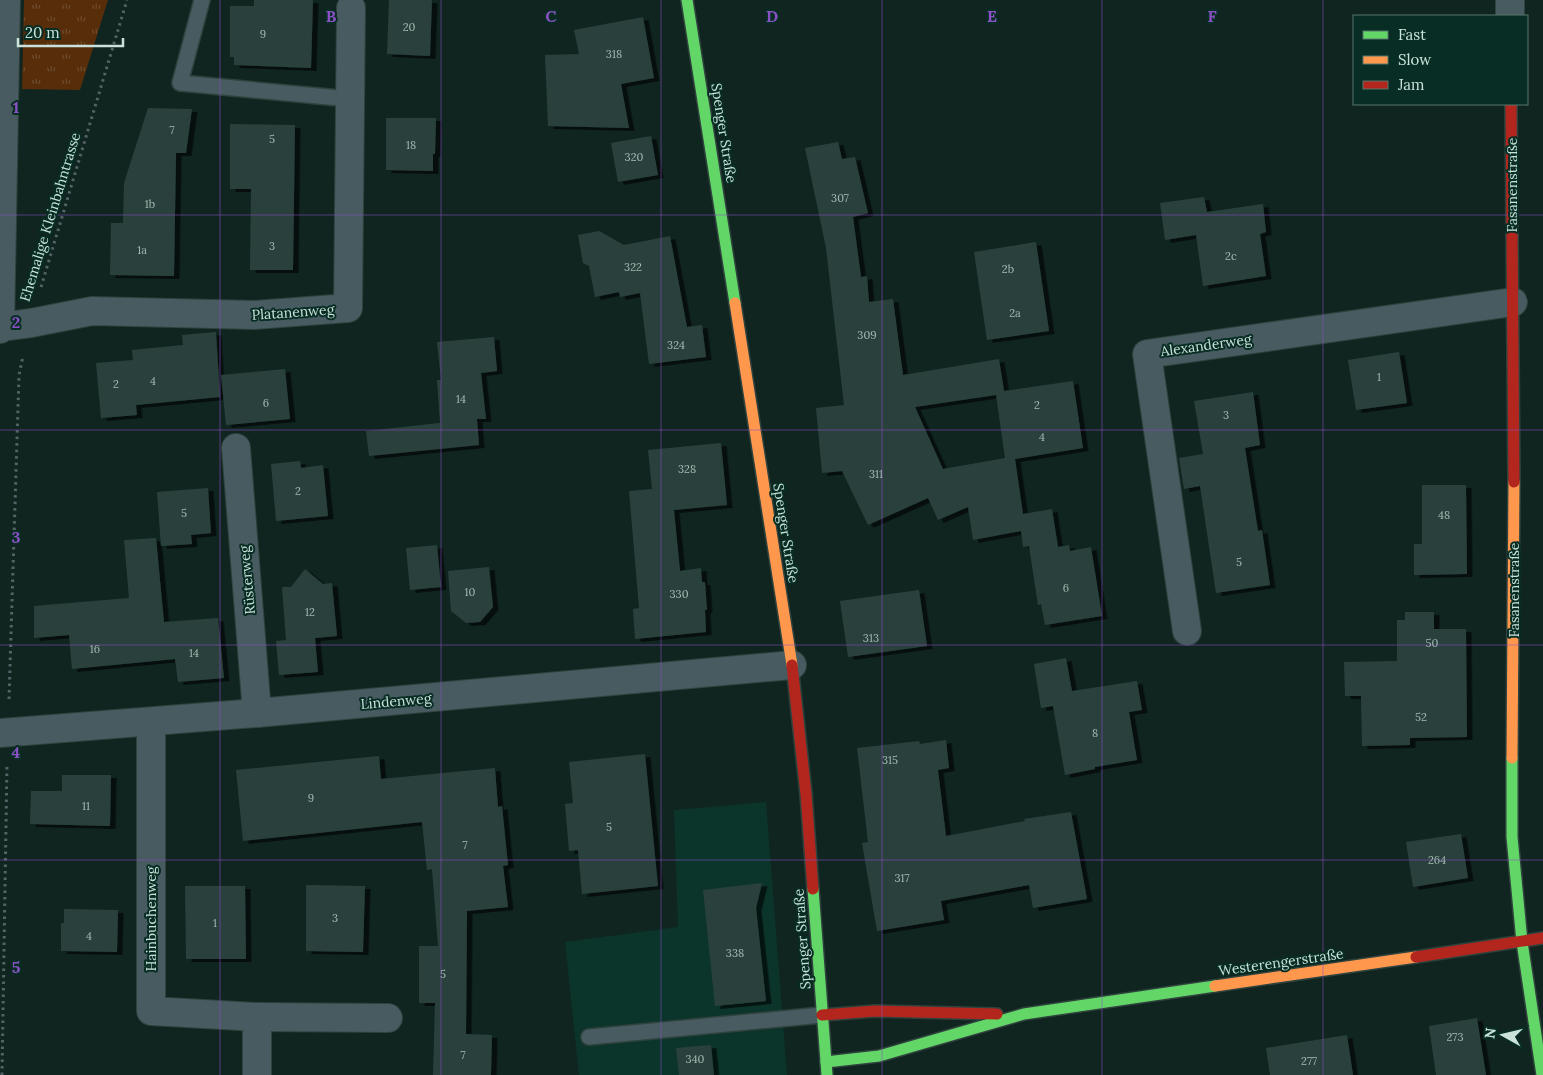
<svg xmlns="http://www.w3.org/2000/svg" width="1543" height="1075" font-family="Lora,serif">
<defs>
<pattern id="grass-tufts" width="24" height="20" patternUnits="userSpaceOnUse" patternTransform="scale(1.25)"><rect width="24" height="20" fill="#572d0a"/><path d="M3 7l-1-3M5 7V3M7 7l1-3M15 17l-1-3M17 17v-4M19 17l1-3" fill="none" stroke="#6e4b2d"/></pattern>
<filter id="shadow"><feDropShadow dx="5.5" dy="3" stdDeviation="0" flood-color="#0009"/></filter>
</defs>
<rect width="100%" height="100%" fill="#102520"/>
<polygon fill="#0b352b" points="766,802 787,1075 579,1075 565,942 678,927 674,810"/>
<polygon fill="url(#grass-tufts)" points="24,0 108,0 80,90 22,89"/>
<g fill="#2a413d" fill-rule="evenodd" filter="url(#shadow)">
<polygon points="254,0 313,0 311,68 234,65 234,57 230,57 230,6 254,6"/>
<polygon points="389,0 432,0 430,56 387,54"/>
<polygon points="643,17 654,78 621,84 629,128 548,126 545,55 579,54 574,30"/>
<polygon points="148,108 192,109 186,153 176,153 174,276 110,275 111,223 123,223 124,183"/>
<polygon points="386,118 436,118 435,154 433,154 433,171 386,170"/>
<polygon points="230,124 295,125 293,270 250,270 251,189 230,189"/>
<polygon points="651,136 658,175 618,182 611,143"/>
<path d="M838,142L842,159L855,157L868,213L853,217L861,277L867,276L869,302L893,299L903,375L999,359L1004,391L1073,381L1083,448L1015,459L1023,514L1052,509L1058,547L1069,545L1070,551L1091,547L1102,616L1045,625L1041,604L1038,605L1029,546L1023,547L1021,531L973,540L968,507L938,520L928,498L868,525L842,471L822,473L816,408L844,405L826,248L805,148ZM996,395L1005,458L943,469L915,407Z"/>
<polygon points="1204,197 1207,212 1263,204 1266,232 1260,234 1266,276 1203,286 1196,235 1165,240 1160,203"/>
<polygon points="599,231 624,245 670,236 687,327 702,325 706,357 649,364 640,293 620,297 619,292 595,297 589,266 583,263 578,235"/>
<polygon points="1036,242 1049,331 987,340 974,252"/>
<polygon points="216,332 220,397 136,405 137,415 101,418 96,363 133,360 132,350 183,345 182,335"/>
<polygon points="494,337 497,371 481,373 486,419 477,419 479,445 369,456 366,431 440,423 437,380 441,380 437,342"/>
<polygon points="1399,352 1407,403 1356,410 1348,360"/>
<polygon points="285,369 290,419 226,425 221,375"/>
<polygon points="1253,392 1260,445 1245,448 1258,531 1262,530 1270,585 1216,593 1200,486 1184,489 1179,458 1203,454 1194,401"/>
<polygon points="721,443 727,505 674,510 680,571 701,568 702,582 705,582 707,610 705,610 706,632 635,639 633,609 639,608 629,491 652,489 648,450"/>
<polygon points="300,461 301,468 323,465 328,516 276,521 271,464"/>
<polygon points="1422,485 1466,485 1467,574 1414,575 1414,544 1422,544"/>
<polygon points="208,488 211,533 191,535 192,544 161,546 157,492"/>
<polygon points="156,538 164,622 218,618 224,678 178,682 175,659 72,669 69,635 34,638 34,606 129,598 124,540"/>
<polygon points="437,545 441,587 410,590 406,548"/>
<polygon points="489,567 493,607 480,622 466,623 451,611 448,571"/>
<polygon points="305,569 323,584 332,583 337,636 315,638 318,672 279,675 276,641 286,640 282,587 291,587"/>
<polygon points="919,590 927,646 848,657 840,601"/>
<polygon points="1405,612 1434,612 1434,629 1466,629 1467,737 1410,738 1410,745 1362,746 1361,696 1345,696 1344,662 1397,661 1397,620 1405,620"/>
<polygon points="1066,658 1072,691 1137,681 1142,710 1129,712 1137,760 1095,767 1095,769 1065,775 1053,706 1041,708 1034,664"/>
<polygon points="946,740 949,768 938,770 946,836 1025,821 1024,819 1071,812 1087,899 1033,908 1029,885 941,901 944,920 877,931 862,843 868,842 857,748 919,741 920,744"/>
<polygon points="645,754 658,886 582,894 578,850 569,851 565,804 573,803 569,762"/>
<polygon points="379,756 381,779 495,768 498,807 502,806 508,865 503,866 508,907 467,911 466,1034 492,1035 491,1075 433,1075 435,1003 419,1003 419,946 438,946 432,869 427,870 422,822 243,841 236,770"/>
<polygon points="62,775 111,775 110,826 30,824 31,791 62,791"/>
<polygon points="1461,834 1468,878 1413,887 1406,842"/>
<polygon points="762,883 756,908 766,1001 715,1006 703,890"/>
<polygon points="306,885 365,886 363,952 306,951"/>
<polygon points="185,886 245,886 246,959 186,959"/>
<polygon points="64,909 118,910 117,952 61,951 61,923 64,923"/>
<polygon points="1477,1018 1486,1075 1436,1075 1429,1026"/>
<polygon points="1347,1035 1353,1075 1270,1075 1266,1048"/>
<polygon points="711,1045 714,1075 679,1075 676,1048"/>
</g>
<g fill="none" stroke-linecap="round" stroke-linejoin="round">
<defs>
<g id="lane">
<polyline points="202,0 180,83 350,99"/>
<polyline points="589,1037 822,1015"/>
</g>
<g id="street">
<polyline points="1510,0 1510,16"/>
<polyline points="0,327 31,323 92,311 254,315 348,308 351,8"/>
<polyline points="0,329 6,0"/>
<polyline points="236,448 257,713"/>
<polyline points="1187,631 1147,354 1513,302"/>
<polyline points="151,722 151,1011 257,1017 257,1075"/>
<polyline points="0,733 257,713 792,665"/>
<polyline points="257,1017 388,1018"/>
</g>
<g id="fast">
<polyline points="687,0 735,303"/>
<polyline points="1512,758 1512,837 1522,942 1542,1075"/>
<polyline points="813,889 827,1075"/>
<polyline points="826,1062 879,1056 1024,1014 1215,986"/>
</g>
<g id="slow">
<polyline points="735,303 792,665"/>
<polyline points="1512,758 1514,482"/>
<polyline points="1215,986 1416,957"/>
</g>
<g id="jam">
<polyline points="1511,104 1514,482"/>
<polyline points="792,665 806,794 813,889"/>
<polyline points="1416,957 1543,938"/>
<polyline points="822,1015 875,1011 997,1014"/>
</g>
</defs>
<use href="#lane" stroke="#2f423d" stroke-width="18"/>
<use href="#street" stroke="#2f423d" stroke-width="30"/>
<use href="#fast" stroke="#2f423d" stroke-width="14"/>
<use href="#slow" stroke="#2f423d" stroke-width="14"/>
<use href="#jam" stroke="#2f423d" stroke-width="14"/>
<g stroke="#536467" stroke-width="3" stroke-dasharray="2.5 4" stroke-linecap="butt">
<polyline points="41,287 127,0"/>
<polyline points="9,699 19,375 23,356"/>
<polyline points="2,1075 7,763"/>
</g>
<use href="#lane" stroke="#475b61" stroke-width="15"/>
<use href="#street" stroke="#475b61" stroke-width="28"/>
<use href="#fast" stroke="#63d668" stroke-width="11"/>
<use href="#slow" stroke="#ff974d" stroke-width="11"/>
<use href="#jam" stroke="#b3261e" stroke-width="11"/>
</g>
<path fill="none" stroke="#8b51c4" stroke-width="1" stroke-opacity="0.55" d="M220,0V1075M441,0V1075M661,0V1075M882,0V1075M1102,0V1075M1323,0V1075M0,215H1543M0,430H1543M0,645H1543M0,860H1543"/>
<g text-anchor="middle" stroke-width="4" stroke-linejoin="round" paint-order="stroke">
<g font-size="11" fill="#a2bab3">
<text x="409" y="31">20</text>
<text x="263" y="38">9</text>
<text x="614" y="58">318</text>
<text x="172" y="134">7</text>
<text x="272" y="143">5</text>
<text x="411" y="149">18</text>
<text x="634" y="161">320</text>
<text x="840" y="202">307</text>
<text x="150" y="208">1b</text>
<text x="272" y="250">3</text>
<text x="142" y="254">1a</text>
<text x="1231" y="260">2c</text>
<text x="633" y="271">322</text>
<text x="1008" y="273">2b</text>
<text x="1015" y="317">2a</text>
<text x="867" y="339">309</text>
<text x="676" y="349">324</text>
<text x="1379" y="381">1</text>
<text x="153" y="385">4</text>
<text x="116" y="388">2</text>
<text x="461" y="403">14</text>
<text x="266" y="407">6</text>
<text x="1037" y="409">2</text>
<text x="1226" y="419">3</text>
<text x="1042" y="441">4</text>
<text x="687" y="473">328</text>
<text x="876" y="478">311</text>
<text x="298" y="495">2</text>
<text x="184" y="517">5</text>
<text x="1444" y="519">48</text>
<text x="1239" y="566">5</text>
<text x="1066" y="592">6</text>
<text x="470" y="596">10</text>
<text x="679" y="598">330</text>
<text x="310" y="616">12</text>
<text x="871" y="642">313</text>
<text x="1432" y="647">50</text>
<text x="95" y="653">16</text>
<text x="194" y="657">14</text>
<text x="1421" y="721">52</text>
<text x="1095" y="737">8</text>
<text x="890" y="764">315</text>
<text x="311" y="802">9</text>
<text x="86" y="810">11</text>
<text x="609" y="831">5</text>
<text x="465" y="849">7</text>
<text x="1437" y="864">264</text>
<text x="902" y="882">317</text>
<text x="335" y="922">3</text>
<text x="215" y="927">1</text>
<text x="89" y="940">4</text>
<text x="735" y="957">338</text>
<text x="443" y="978">5</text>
<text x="1455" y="1041">273</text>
<text x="463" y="1059">7</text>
<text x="695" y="1063">340</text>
<text x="1309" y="1065">277</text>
</g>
<g font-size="14" fill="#cae3da" stroke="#082d24">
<text transform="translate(724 133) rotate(81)" y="5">Spenger Straße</text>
<text transform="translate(1512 185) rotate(-90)" y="5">Fasanenstraße</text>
<text transform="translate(50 217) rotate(-73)" y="5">Ehemalige Kleinbahntrasse</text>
<text transform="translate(293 312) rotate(-4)" y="5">Platanenweg</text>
<text transform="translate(1206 345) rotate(-8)" y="5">Alexanderweg</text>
<text transform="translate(786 533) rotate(81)" y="5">Spenger Straße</text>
<text transform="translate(247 580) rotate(-95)" y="5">Rüsterweg</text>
<text transform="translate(1514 590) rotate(-90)" y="5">Fasanenstraße</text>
<text transform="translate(396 701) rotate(-5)" y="5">Lindenweg</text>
<text transform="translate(151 919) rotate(-90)" y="5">Hainbuchenweg</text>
<text transform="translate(802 939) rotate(-94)" y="5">Spenger Straße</text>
<text transform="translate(1281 962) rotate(-8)" y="5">Westerengerstraße</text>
</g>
</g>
<g font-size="16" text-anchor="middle" font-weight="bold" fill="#8b51c4" stroke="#082d24" stroke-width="4" stroke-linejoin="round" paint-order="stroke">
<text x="331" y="22">B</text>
<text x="551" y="22">C</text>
<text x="772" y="22">D</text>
<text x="992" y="22">E</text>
<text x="1212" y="22">F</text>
<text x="16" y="113">1</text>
<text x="16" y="328">2</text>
<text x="16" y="543">3</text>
<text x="16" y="758">4</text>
<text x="16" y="973">5</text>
</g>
<rect x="1353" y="15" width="175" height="90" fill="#082d24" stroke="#56766d"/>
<rect x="1363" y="31" width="25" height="8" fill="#63d668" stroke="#56766d"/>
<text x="1398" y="40" font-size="15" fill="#cae3da">Fast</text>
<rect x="1363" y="56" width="25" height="8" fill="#ff974d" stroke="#56766d"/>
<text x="1398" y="65" font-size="15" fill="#cae3da">Slow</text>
<rect x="1363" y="81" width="25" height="8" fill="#b3261e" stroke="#56766d"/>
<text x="1398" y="90" font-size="15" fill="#cae3da">Jam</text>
<g transform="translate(1503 1035) rotate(278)" stroke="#082d24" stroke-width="4" paint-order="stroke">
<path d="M0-4L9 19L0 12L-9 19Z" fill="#cae3da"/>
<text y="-8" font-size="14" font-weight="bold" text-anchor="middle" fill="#cae3da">N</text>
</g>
<path d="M18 38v8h105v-8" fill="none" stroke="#cae3da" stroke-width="2.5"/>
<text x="25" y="38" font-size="15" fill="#cae3da" stroke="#082d24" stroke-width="4" paint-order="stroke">20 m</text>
</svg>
